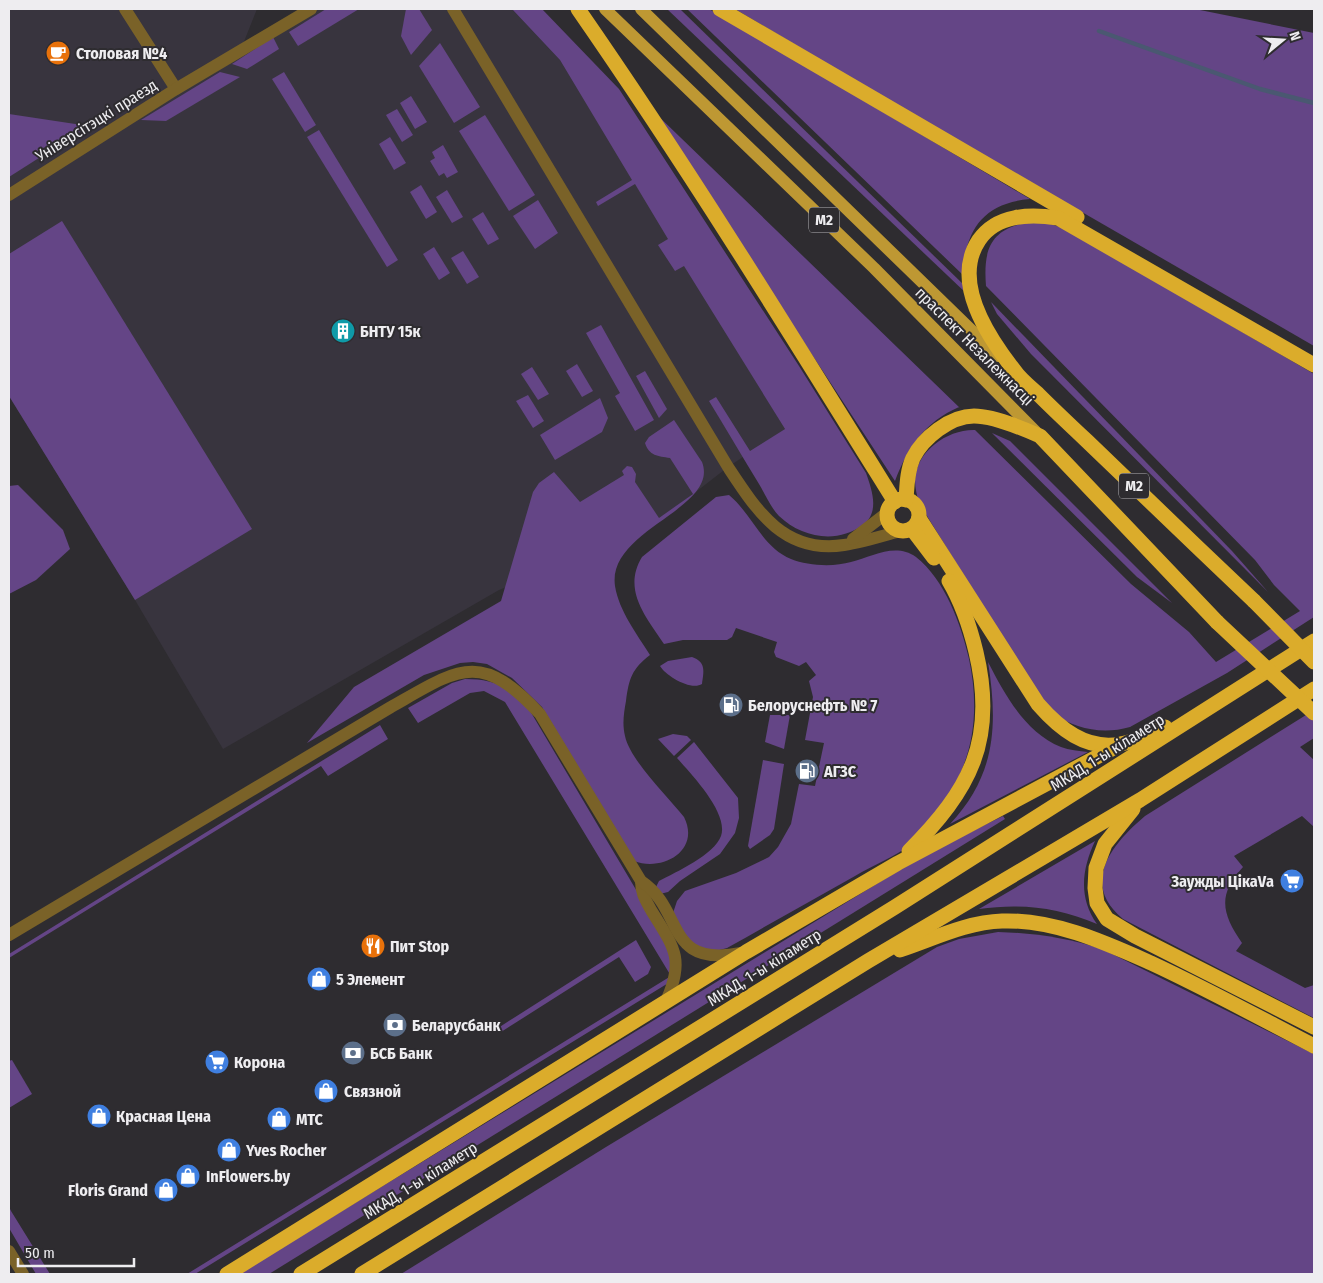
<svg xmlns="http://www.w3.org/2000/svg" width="1323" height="1283" font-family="'Fira Sans Condensed',sans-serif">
<rect width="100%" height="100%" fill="#2e2c30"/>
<polygon fill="#38343e" points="9,9 257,9 241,49 312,9 512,9 560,60 785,429 728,467 648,529 499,590 223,749 135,600 9,396"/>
<g fill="#644586">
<polygon points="326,9 359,9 298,46 289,32"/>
<polygon points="406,9 419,9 432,30 411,55 401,36"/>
<path d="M512,9H542L619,89L799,366L866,473C872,490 880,512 863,525C837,544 802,538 779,516C771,508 765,494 759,484C742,456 726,429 709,401L716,397L750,451L785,429L684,266L675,271L658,245L668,239L635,184L598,206L596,202L632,180L560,60Z"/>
<polygon points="667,9 680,9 964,285 967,294"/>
<path d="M687,9H709L1030,199C983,203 965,230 963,275Z"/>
<polygon points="735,9 1195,9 1314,33 1314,346 874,92"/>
<polygon points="273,37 279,49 247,69 232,64"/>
<polygon points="440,43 480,107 454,123 419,66"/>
<polygon points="220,72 240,77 166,121 141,120"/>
<polygon points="284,72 316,125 305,132 272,79"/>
<polygon points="411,96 427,122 415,129 400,103"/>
<path d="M650,108L961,409L959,407C925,422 908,447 895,481Z"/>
<polygon points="397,109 413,135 402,142 386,115"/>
<polygon points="9,114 82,125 86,128 9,177"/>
<polygon points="485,115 535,195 509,211 459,131"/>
<polygon points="319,130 398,260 387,267 307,137"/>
<polygon points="390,137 406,163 394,170 379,144"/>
<polygon points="443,145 458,172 447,178 444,173 439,176 430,161 435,158 432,152"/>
<polygon points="421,185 437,212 426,219 410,192"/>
<polygon points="447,190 463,217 452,223 436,197"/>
<polygon points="538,200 558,233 535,249 513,216"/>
<polygon points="483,212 499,239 488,245 472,219"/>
<polygon points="62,221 252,529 135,600 9,396 9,254"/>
<path d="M1031,222L1047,223L1066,229L1314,374V617L1227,673L1130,727C1102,735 1076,729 1052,713L1005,642L919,503C917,496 915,488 915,480C916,451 948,429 975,430L1131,584L1189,632L1216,662L1300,611L1274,585L1255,560L986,286C983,248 991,228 1031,222Z"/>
<polygon points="434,247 450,273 439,280 423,254"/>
<polygon points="463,251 479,277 467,284 451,258"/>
<polygon points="991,302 1232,551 1268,592 1031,354 997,314"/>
<polygon points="601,325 654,420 635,431 615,396 620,393 586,333"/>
<polygon points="577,364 593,391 582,397 566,371"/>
<polygon points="532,367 549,394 538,400 521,374"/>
<polygon points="645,371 667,409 659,418 636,376"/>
<polygon points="528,395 544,421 533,428 516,401"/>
<polygon points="600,398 608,418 602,432 555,460 540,435"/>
<path d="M674,420L702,462C720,509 607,529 615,586C619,611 637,634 650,655C632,669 629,678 626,701C624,712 622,724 625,736C630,760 668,797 684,817C701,851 662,872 634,861L542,707L512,678L487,664L473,662L460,663L424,675L307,743L354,687L501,601L533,492L539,483L554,472L580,502L624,475L622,471L627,466L632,467L636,474L635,482L659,518L693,494L670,458C658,456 649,456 645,443L649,437Z"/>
<polygon points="992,433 1010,441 1172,603 1137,577"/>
<polygon points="18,485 63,530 70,549 36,580 9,594 9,486"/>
<path d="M729,495C752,514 762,547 791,559C808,566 834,567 851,562C872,557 895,542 916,557C945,580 961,624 969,659C982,720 971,773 930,821C924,828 918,838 911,844C895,857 873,865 855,876C812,900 770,924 727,948L716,951L689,945L672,916L677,901L685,891L736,873L769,857L778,847L791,824L799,784L815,786L824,743L805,740L813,697L809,681L816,675L806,662L799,666L776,657L774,652L777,642L736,628L732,637L727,640H683L664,644C646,617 622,590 642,557L716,497Z"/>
<path d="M692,657C706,662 704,671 702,684C691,691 666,676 660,666L668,661Z"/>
<path d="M988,662C1005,695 1025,732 1061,747C1069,750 1079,751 1088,752L950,824C996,775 998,725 988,662Z"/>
<path d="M465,679C488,679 504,684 523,699L667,942C673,956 679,969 670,982L195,1274H187L671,976L505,702L484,691L470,693L418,723L408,708L452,683Z"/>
<path d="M1314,710V738L1300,747L1314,760V827L1302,816L1234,856L1243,867C1217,895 1222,914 1242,943L1236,951L1305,988L1314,985V1018L1123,919C1079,883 1113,843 1145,816Z"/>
<polygon points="770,715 790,715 784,749 765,742"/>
<polygon points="380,725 388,739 328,776 321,766 9,958 9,954"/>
<polygon points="673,734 687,736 691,740 674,756 658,739"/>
<path d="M694,742L738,798L739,818L735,833L720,854L680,881L668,892L660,894L656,887L659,881C676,872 714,855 721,836C729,813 691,774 677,758Z"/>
<polygon points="763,760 784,764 774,829 770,835 750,849 748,846"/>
<polygon points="1003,816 1005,819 269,1274 239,1274 924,855"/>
<path d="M1095,841C1082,869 1078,897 1097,924C1058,907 1020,903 979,909Z"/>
<path d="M998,932C1035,933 1067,938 1102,949L1314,1054V1274H401L606,1147L937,947L959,939Z"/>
<polygon points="636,940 651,967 648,974 635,982 619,957 501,1032 498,1028"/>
<polygon points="12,1060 32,1094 9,1108 9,1061"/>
<polygon points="9,1207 11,1211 50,1274 36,1274 9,1228"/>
</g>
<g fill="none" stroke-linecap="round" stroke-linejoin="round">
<polyline stroke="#4a5871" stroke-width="4.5" points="1099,31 1260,89 1314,103"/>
<g stroke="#7a6228" stroke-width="12">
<polyline points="125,9 176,89"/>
<path d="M453,9L728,467C757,511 784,554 844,545C863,542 882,536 900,531"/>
<polyline points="9,195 176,89 311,9"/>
<polyline points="853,539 888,512"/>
<path d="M641,881C641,893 645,899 651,910C673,946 685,958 667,999"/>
<path d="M9,935L391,707C458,669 480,649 540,714L641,881C685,910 664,968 741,953"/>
<polyline points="9,1251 23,1274"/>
</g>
<g stroke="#be9833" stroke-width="12">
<polyline points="605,9 874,268 1038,434"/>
<polyline points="641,9 998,356"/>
</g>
<g stroke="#dbac2b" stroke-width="15">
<path d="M578,9C689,169 792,336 895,502"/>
<polyline points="720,9 1077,217"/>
<circle cx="903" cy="515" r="16"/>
<path d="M906,500C907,486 907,471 913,458C923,438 950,416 974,416C993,416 1022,428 1040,436L1217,622"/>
<path d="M919,518L1038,704C1059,728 1086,751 1121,744C1136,741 1151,733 1165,727"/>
<polyline points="912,529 934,558"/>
<path d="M1254,601C1198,548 1143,495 1087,441C1071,426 1054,410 1038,394C1030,387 1020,379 1014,370C988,337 951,282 979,240C997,214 1030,214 1058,218L1314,365"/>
<polyline points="1133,809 1105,844 1096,868 1095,888 1097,903 1107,919 1135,936 1314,1027"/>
<path d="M909,851C970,790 997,740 976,652C970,627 962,603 949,581"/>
<path d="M900,950C933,939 967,922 1002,921C1054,919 1106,943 1151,963C1207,989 1260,1018 1314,1046"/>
<polyline points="227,1274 746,952 898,863 1121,744"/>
<polyline points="301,1274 895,907 1314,641"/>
<polyline points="362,1274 868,961 1140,800 1314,689"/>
</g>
<g stroke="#dbac2b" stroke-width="15">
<polyline points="1254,601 1314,662"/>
<polyline points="1217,622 1314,713"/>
</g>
</g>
<defs>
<symbol id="cafe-disc" viewBox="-11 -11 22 22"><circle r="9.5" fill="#e8710a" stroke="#2e2c30"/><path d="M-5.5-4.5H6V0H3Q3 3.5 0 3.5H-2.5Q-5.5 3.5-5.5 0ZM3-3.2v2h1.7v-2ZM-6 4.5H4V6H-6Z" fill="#fff"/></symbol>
<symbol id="building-disc" viewBox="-11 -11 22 22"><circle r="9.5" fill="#0f9aa8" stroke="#2e2c30"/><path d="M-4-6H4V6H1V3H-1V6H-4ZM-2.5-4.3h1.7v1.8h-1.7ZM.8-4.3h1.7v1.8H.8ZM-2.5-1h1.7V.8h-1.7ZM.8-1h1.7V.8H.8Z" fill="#fff"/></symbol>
<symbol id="fuel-disc" viewBox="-11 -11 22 22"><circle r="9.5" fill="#5c6f8a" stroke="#2e2c30"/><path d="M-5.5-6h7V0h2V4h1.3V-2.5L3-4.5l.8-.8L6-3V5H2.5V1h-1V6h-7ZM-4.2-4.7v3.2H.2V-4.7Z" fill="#fff"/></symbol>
<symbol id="supermarket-disc" viewBox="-11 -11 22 22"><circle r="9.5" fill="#3f7fe0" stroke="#2e2c30"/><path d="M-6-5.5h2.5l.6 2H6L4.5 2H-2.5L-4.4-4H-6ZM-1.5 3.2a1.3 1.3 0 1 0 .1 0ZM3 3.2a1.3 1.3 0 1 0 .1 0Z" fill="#fff"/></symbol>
<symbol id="restaurant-disc" viewBox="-11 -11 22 22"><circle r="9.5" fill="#e8710a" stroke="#2e2c30"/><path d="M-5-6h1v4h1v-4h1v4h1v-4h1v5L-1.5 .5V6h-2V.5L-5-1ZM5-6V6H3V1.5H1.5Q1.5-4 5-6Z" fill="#fff"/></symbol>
<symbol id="shop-disc" viewBox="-11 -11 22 22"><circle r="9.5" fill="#3f7fe0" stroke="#2e2c30"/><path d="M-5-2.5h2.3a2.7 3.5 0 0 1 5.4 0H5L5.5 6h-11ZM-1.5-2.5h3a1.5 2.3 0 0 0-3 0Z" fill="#fff"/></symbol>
<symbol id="bank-disc" viewBox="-11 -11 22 22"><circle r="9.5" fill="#5c6f8a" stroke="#2e2c30"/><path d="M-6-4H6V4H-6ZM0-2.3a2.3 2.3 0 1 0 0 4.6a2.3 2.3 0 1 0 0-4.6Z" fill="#fff"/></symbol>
</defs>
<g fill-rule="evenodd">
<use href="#cafe-disc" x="44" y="39" width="28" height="28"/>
<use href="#building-disc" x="329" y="317" width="28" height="28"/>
<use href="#fuel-disc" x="717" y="691" width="28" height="28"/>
<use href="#fuel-disc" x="793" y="757" width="28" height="28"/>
<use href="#supermarket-disc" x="1278" y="867" width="28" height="28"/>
<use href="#restaurant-disc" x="359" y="932" width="28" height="28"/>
<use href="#shop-disc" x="305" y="965" width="28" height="28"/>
<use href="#bank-disc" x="381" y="1011" width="28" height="28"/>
<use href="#bank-disc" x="339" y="1039" width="28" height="28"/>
<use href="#supermarket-disc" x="203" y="1048" width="28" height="28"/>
<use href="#shop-disc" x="312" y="1077" width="28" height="28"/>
<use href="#shop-disc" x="85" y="1102" width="28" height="28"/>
<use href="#shop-disc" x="265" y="1105" width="28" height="28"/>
<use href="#shop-disc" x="215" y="1136" width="28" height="28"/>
<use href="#shop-disc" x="174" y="1162" width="28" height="28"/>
<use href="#shop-disc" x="152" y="1176" width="28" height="28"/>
</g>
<g text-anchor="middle" stroke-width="4" stroke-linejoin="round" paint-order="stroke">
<g fill="#2e2c30" stroke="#b4b3b6" stroke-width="1">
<rect x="809" y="207.5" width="30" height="25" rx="4"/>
<rect x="1119" y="473.5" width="30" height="25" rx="4"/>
</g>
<g font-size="15" font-weight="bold" fill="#eeedf0">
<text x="824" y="225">М2</text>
<text x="1134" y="491">М2</text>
</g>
<g font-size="16" font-weight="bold" fill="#eeedf0" stroke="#2e2c30" text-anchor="start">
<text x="76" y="59">Столовая №4</text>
<text x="360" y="337">БНТУ 15к</text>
<text x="748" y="711">Белоруснефть № 7</text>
<text x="824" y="777">АГЗС</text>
<text x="1274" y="887" text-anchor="end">Заужды ЦікаVа</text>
<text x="390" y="952">Пит Stop</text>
<text x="336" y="985">5 Элемент</text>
<text x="412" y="1031">Беларусбанк</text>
<text x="370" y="1059">БСБ Банк</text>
<text x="234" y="1068">Корона</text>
<text x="344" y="1097">Связной</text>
<text x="116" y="1122">Красная Цена</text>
<text x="296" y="1125">МТС</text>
<text x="246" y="1156">Yves Rocher</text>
<text x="206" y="1182">InFlowers.by</text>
<text x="148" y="1196" text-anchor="end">Floris Grand</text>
</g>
<g font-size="16" fill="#eeedf0" stroke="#2e2c30">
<text transform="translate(96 120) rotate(-32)" y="6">Універсітэцкі праезд</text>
<text transform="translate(975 346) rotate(45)" y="6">праспект Незалежнасці</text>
<text transform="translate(1107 752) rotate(-32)" y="6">МКАД, 1-ы кіламетр</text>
<text transform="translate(764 967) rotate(-32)" y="6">МКАД, 1-ы кіламетр</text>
<text transform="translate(420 1180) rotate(-32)" y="6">МКАД, 1-ы кіламетр</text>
</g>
</g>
<rect width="1323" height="1283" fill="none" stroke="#eeedf0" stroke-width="20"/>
<g transform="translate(1283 40) rotate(72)" stroke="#2e2c30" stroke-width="4" paint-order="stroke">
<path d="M0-4L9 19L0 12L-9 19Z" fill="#eeedf0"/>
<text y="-8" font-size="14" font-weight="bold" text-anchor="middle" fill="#eeedf0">N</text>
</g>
<path d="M18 1258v8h116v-8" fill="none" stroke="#eeedf0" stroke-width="2.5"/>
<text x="25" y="1258" font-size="15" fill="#eeedf0" stroke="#2e2c30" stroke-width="4" paint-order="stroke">50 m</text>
</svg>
